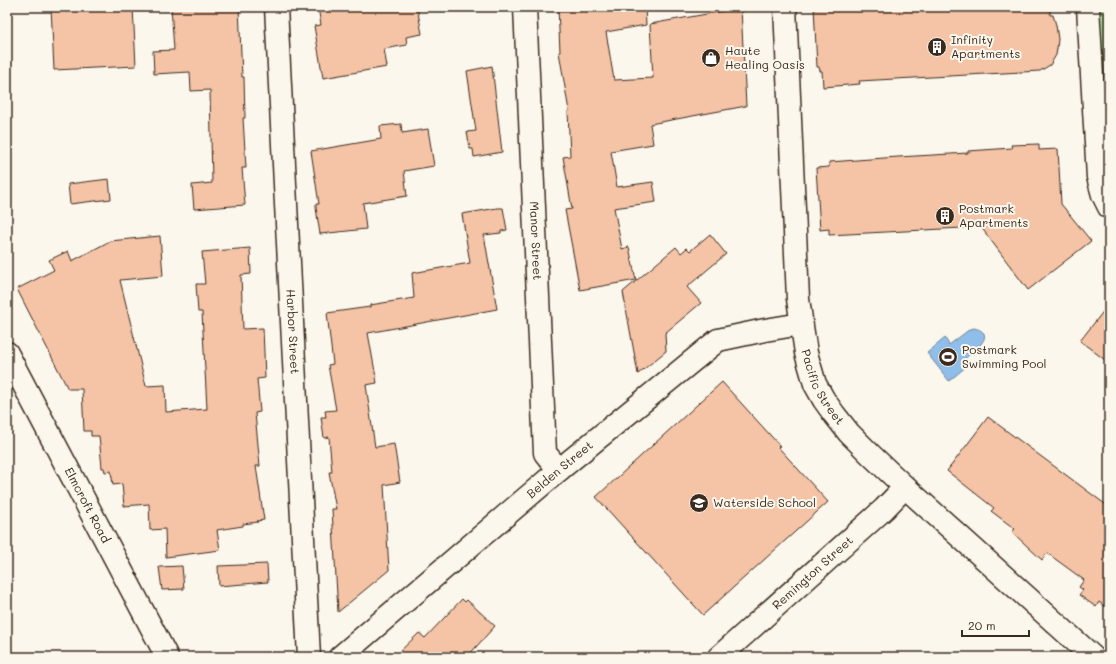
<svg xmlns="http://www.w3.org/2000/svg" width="1116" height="664" font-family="Mali,sans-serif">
<rect width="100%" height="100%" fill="#fbf7ec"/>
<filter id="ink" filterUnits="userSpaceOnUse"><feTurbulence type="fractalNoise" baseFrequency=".025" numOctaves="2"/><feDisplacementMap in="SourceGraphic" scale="8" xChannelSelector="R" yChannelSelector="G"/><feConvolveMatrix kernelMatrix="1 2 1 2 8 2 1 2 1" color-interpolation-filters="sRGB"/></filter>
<g filter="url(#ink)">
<polygon fill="#b1e1a1" stroke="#768660" points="1098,7 1109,7 1109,180"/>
<path fill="#90beea" stroke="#6e8398" d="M974,328C1000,334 971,353 962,361L967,366L949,381L927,353L945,338L949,345L970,329Z"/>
<g fill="#f5c3a6" stroke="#3b2a1e">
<polygon points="51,7 133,7 136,66 54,70"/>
<polygon points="171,7 239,7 242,77 244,77 245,118 243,118 246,168 242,168 245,205 194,209 192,185 212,183 210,90 191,91 190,72 154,74 153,51 174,50"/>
<polygon points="318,7 417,7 422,34 406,37 407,45 384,49 387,67 323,78 314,26 321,25"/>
<polygon points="558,7 645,7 646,25 606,32 614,80 653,78 650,24 741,8 746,106 650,124 653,144 611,151 617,187 653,182 656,202 614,208 622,249 629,247 636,280 580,290 565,210 572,209 563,157 570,156 568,111 569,111 559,52 560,52"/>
<polygon points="814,7 1050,7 1050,15 1053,15 1056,25 1058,39 1057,49 1056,55 1050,65 1040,71 859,81 860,84 823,87 822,71 820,71 819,67 817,67"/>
<polygon points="492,66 502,152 474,157 473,149 470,149 467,132 476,131 467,71"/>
<polygon points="401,124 402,133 428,129 434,166 404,171 407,196 363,203 366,229 320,234 316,208 316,204 319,204 311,151 381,139 380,126"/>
<polygon points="1039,144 1039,150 1058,149 1061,204 1091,241 1028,290 981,227 829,235 829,229 820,230 816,168 829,167 829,162 898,157 968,153 968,151 1012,148 1011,145"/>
<polygon points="109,179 111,199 70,204 68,184"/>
<polygon points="497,208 503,208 507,230 501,231 501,233 484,235 497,309 368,333 377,383 366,385 375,447 394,444 400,482 384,485 389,570 338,612 332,509 336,509 329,472 332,472 329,437 324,438 321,417 326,417 325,411 336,410 328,365 333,364 327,313 370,307 370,305 414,298 412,273 470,263 462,214"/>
<polygon points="710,234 726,254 687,287 701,303 665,333 666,351 638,374 623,292 676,247 681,253 687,248 690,251"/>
<polygon points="160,236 163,276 120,280 146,386 165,385 166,412 207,409 202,312 198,312 196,284 205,284 202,252 250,248 251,274 241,275 243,329 263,328 265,378 257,379 260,412 255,413 260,466 256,466 264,520 257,521 258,522 243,524 243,526 217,530 220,550 166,557 165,529 150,530 149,504 124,506 122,484 113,485 111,471 105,472 104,468 102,468 99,436 91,436 91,431 84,431 82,389 68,389 17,289 54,270 49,260 68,251 72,261 110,241"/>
<polygon points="1109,304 1109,363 1080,341"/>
<polygon points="722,382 780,446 778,447 828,502 703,615 596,497"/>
<polygon points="988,417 1109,507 1109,609 1099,602 1096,607 1079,595 1083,590 1079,587 1084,580 1047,553 1042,560 1012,532 1015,529 991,511 994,508 947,471"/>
<polygon points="267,564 268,582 219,586 218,566"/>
<polygon points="182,566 184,589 162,590 159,567"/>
<polygon points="462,599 465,602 467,600 495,626 467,657 394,657 419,633 425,638"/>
</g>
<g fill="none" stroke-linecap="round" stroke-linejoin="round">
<defs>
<g id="street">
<path id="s1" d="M276,7L309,657"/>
<path id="s2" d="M525,7L545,453L559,470"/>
<polyline points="1088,7 1098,177 1103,195 1109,207"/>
<path id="s3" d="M7,353L167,657"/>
<path id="s4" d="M340,657L559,470L718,340L765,330L801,324"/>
<path id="s5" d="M719,657L884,509L905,487"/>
</g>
<g id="secondary">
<path id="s6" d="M785,7L798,299L806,353L815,384L824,400L834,414L849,433L871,455L905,487L1093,657"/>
</g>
</defs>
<use href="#street" stroke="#3b2a1e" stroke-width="25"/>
<use href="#secondary" stroke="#3b2a1e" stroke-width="25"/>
<use href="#street" stroke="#fbf7ec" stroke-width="22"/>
<use href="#secondary" stroke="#fbf7ec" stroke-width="22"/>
</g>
</g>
<defs>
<symbol id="building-disc" viewBox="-11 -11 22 22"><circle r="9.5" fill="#3b2a1e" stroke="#fbf7ec"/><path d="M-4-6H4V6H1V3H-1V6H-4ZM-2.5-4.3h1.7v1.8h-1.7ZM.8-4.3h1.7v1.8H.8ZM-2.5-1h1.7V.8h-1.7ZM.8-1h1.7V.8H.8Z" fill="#fff"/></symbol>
<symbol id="shop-disc" viewBox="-11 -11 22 22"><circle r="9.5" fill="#3b2a1e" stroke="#fbf7ec"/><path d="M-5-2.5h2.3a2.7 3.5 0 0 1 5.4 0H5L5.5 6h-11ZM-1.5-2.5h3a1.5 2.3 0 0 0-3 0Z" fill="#fff"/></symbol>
<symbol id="stadium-disc" viewBox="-11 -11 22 22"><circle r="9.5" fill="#3b2a1e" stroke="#fbf7ec"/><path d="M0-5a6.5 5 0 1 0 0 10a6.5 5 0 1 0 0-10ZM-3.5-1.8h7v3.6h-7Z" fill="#fff"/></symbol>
<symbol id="school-disc" viewBox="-11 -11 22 22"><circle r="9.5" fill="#3b2a1e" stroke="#fbf7ec"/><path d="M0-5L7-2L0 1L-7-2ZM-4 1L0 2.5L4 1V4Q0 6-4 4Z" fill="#fff"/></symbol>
</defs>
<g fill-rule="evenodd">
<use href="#building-disc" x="926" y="36" width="22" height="22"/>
<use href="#shop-disc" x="700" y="47" width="22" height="22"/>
<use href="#building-disc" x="934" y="205" width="22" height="22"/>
<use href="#stadium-disc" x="937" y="346" width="22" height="22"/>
<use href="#school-disc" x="688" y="492" width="22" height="22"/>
</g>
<g text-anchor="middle" stroke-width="4" stroke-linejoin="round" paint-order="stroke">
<g font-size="12" fill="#3b2a1e" stroke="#fbf7ec" text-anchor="start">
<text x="951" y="44">Infinity<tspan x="951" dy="14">Apartments</tspan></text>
<text x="725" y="55">Haute<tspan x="725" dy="14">Healing Oasis</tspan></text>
<text x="959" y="213">Postmark<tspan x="959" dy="14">Apartments</tspan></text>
<text x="962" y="354">Postmark<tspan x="962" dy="14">Swimming Pool</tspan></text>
<text x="713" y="507">Waterside School</text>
</g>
<g font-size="12" fill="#3b2a1e" stroke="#fbf7ec">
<text dy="4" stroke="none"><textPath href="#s2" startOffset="234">Manor Street</textPath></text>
<text dy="4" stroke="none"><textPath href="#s1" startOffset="325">Harbor Street</textPath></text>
<text dy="4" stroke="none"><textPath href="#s6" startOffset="385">Pacific Street</textPath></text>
<text dy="4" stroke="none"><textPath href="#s4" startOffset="289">Belden Street</textPath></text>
<text dy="4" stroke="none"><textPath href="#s3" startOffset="172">Elmcroft Road</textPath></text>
<text dy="4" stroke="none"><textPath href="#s5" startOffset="126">Remington Street</textPath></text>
</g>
</g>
<rect width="1116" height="664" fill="none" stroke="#fbf7ec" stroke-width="24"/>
<rect x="12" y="12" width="1092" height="640" fill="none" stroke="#3b2a1e" stroke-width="1.5" filter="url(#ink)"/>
<path d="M962 630v6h67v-6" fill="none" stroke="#3b2a1e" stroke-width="2"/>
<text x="968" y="630" font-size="12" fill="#3b2a1e" stroke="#fbf7ec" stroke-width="3" paint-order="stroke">20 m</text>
</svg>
